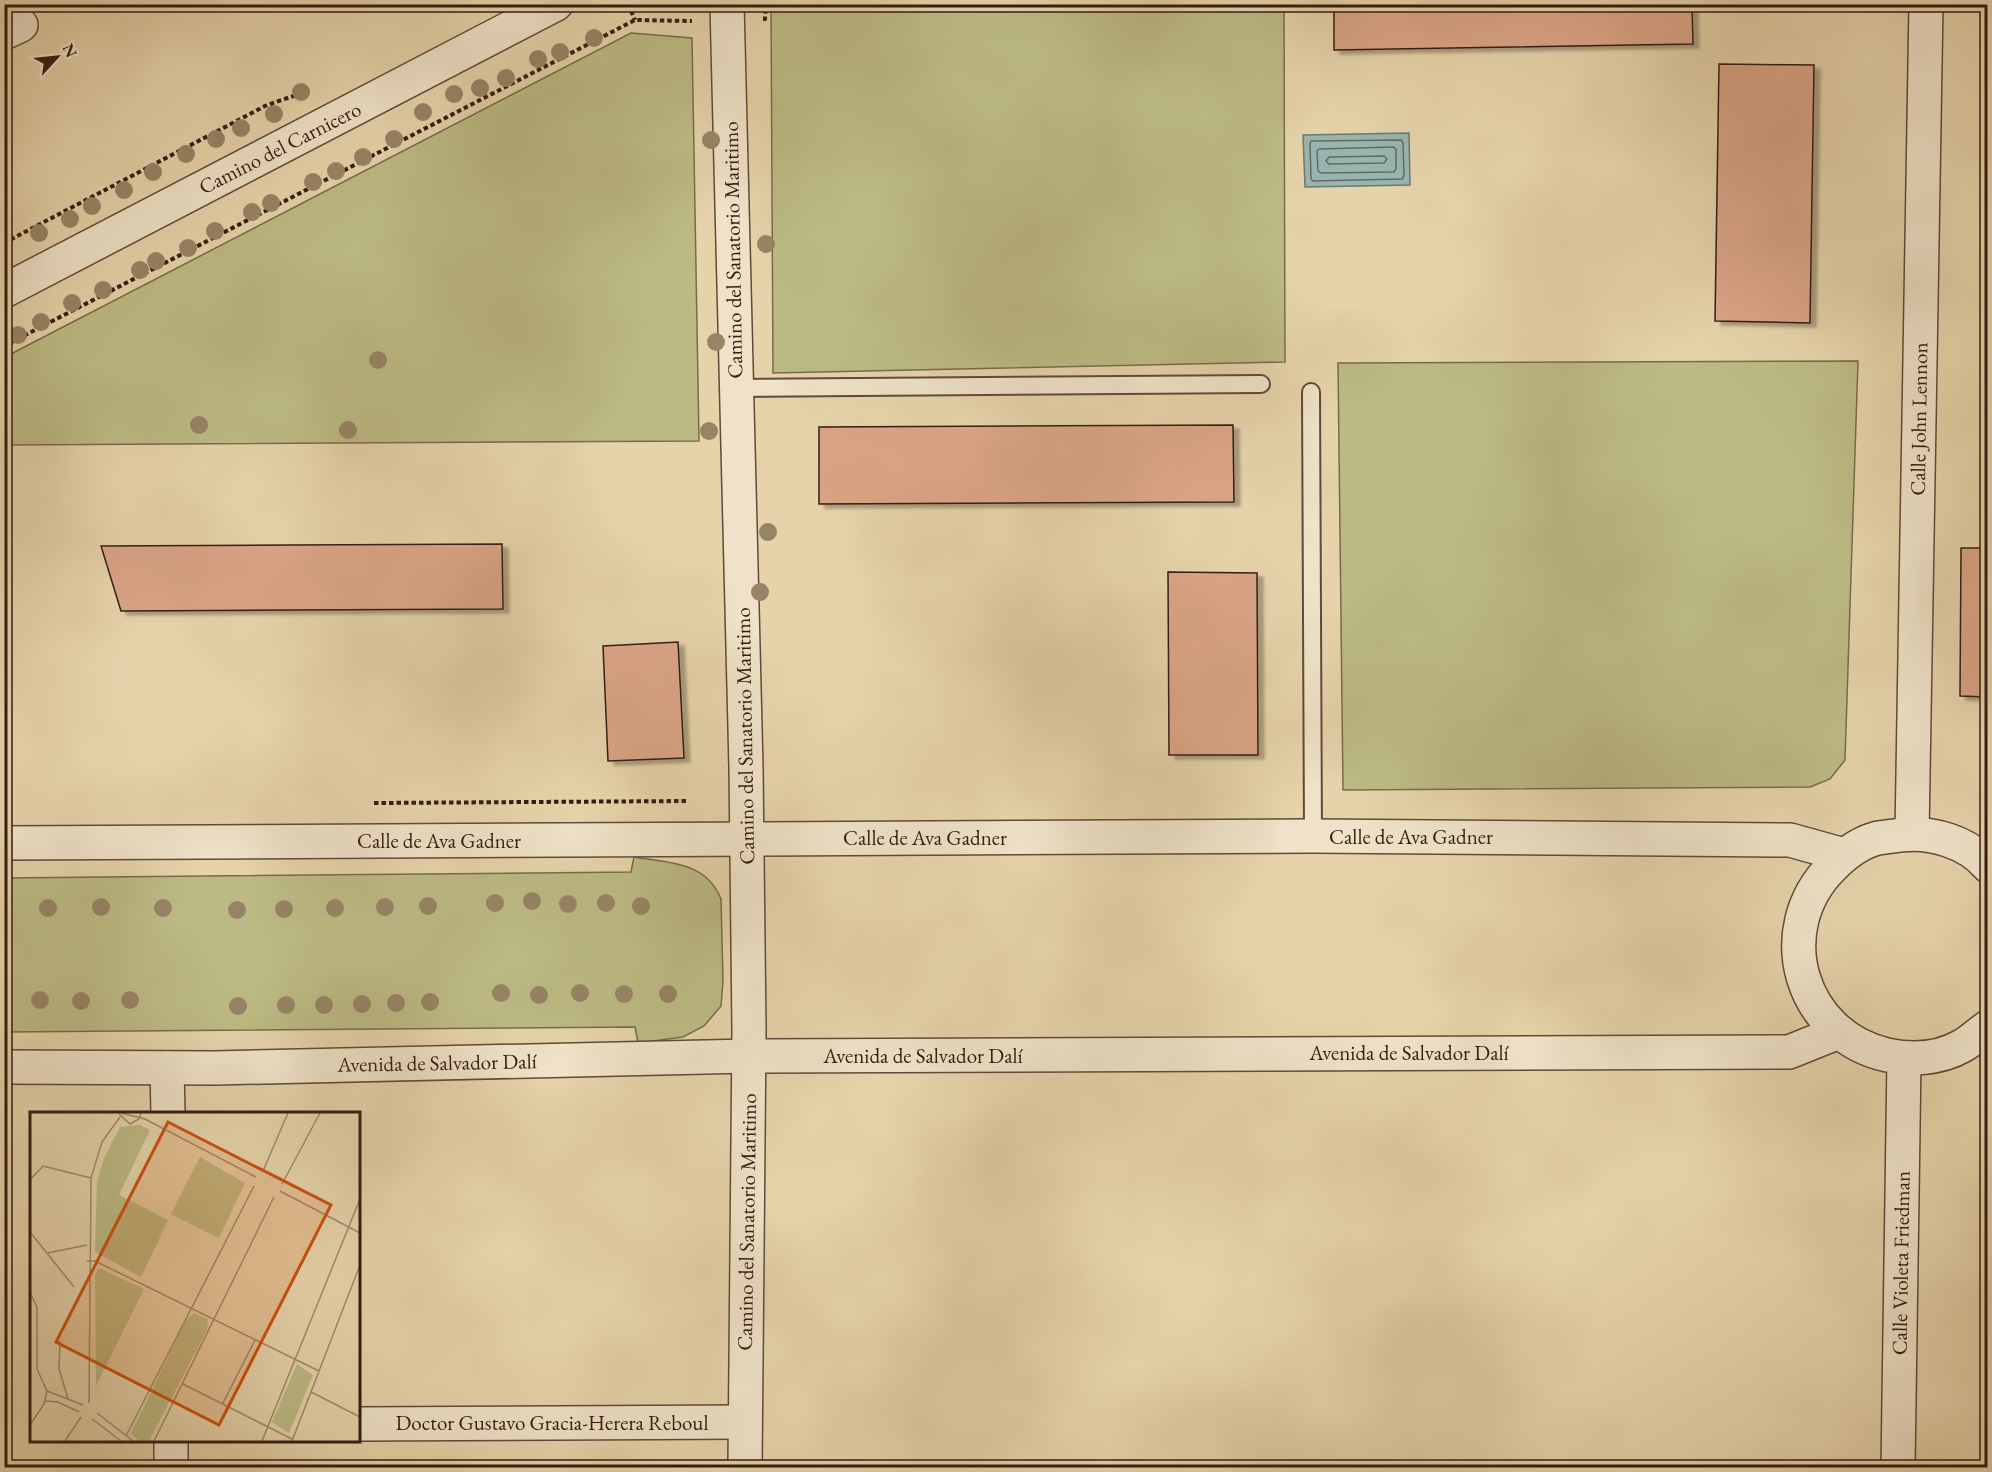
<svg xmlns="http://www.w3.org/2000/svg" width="1992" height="1472" font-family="'EB Garamond',serif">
<defs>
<filter id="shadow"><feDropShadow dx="6" dy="4" stdDeviation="1.5" flood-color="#0004"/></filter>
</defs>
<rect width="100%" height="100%" fill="#e6d3aa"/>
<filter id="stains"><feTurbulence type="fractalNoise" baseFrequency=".00333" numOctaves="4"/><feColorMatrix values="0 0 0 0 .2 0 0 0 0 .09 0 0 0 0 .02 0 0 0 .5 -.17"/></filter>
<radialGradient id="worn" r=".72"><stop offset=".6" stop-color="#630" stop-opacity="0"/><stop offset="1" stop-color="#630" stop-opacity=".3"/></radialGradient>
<g fill="#bcba84" stroke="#786b4c" stroke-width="1.5">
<polygon points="771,5 1284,5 1285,362 773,373"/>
<polygon points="631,33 692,38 699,441 5,445 5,357"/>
<polygon points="1858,361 1845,760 1830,779 1810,787 1343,790 1338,363"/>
<path d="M634,857C668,863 706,861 721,899L723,981L721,1006L704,1026L683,1037L638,1043L635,1027L5,1032L4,878L631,872Z"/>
</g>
<polygon fill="#97b6b0" stroke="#6f7871" stroke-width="1.5" points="1409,133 1410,185 1305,187 1303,135"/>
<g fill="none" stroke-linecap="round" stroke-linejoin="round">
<g stroke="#666962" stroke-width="1.5">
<polygon points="1401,140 1403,143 1404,176 1402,179 1313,181 1311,179 1310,144 1311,141"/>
<polygon points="1394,147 1396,150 1396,169 1394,172 1321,173 1318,171 1317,151 1319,149"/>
<polygon points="1384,156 1387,159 1384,163 1329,164 1326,161 1329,157"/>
</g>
</g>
<g fill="#daa587" stroke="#341c13" stroke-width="1.5" filter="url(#shadow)">
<polygon points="1334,4 1692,4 1693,44 1334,50"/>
<polygon points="1719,64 1814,65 1810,323 1715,321"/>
<polygon points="1233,425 1234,502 819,504 819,427"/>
<polygon points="502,544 503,609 121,611 101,546"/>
<polygon points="1961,548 1988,548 1988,697 1960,696"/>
<polygon points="1168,572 1257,573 1258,755 1169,755"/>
<polygon points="678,642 684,758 608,761 603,646"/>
</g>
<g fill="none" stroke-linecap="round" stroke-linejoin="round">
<defs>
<g id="service">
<polyline points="736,388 1261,384"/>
<polyline points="1311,392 1313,836"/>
</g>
<g id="minor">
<polyline points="727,4 746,768 749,1031 745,1468"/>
<polyline points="4,33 21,25"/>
<polyline points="4,291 556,4"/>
<polyline points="1912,834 1926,4"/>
<polyline points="4,843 1313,836 1790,840 1844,855"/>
<path d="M1988,866C1968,842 1930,831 1901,835C1893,836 1885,837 1878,838C1861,842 1844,855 1832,867C1769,930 1800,1035 1887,1055C1911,1060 1939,1059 1962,1046C1971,1041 1979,1033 1988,1027"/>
<polyline points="4,1067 215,1068 749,1056 1789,1052 1839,1032"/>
<polyline points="167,1068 168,1114"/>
<polyline points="358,1424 745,1422"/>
<polyline points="171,1468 171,1440"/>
<polyline points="1898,1468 1904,1059"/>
</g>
</defs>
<use href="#service" stroke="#604a39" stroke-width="20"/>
<use href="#minor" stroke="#604a39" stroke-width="36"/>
<g stroke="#341c13" stroke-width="4" stroke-dasharray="4.5 3" stroke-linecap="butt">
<polyline points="628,4 635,20"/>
<polyline points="763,19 765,19 766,4"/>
<polyline points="4,243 267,105 311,90"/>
<polyline points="4,346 635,20 692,21"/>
<polyline points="374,803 688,801"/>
</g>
<use href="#service" stroke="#efe2c8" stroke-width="16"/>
<use href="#minor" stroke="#efe2c8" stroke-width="33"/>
</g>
<g fill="#978466">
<circle cx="594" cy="38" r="9"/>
<circle cx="560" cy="52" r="9"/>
<circle cx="538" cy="59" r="9"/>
<circle cx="506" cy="78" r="9"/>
<circle cx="480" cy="88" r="9"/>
<circle cx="301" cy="92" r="9"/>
<circle cx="454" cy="94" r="9"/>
<circle cx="423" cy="112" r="9"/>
<circle cx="274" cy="114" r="9"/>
<circle cx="241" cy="128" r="9"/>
<circle cx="216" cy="139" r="9"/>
<circle cx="394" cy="139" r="9"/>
<circle cx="711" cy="140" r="9"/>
<circle cx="186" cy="154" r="9"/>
<circle cx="363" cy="157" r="9"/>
<circle cx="336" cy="171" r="9"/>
<circle cx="153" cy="172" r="9"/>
<circle cx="313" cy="182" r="9"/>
<circle cx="124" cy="190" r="9"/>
<circle cx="271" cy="203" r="9"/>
<circle cx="92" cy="206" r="9"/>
<circle cx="252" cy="212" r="9"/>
<circle cx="70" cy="219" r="9"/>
<circle cx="215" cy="231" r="9"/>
<circle cx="39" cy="233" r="9"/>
<circle cx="766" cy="244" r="9"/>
<circle cx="188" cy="248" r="9"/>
<circle cx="156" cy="261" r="9"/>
<circle cx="140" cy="270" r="9"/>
<circle cx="103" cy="290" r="9"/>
<circle cx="72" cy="303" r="9"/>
<circle cx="41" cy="322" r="9"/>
<circle cx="18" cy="335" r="9"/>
<circle cx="716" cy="342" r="9"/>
<circle cx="378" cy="360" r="9"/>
<circle cx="199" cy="425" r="9"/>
<circle cx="348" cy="430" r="9"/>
<circle cx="709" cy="431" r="9"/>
<circle cx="768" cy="532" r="9"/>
<circle cx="760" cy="592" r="9"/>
<circle cx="532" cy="901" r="9"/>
<circle cx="495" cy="903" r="9"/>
<circle cx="606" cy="903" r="9"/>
<circle cx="568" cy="904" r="9"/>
<circle cx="428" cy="906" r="9"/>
<circle cx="641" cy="906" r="9"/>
<circle cx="101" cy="907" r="9"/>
<circle cx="385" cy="907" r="9"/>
<circle cx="48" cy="908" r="9"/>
<circle cx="163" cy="908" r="9"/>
<circle cx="335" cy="908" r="9"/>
<circle cx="284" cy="909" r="9"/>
<circle cx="237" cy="910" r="9"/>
<circle cx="501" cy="993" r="9"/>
<circle cx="580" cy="993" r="9"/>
<circle cx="624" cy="994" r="9"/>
<circle cx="668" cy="994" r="9"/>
<circle cx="539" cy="995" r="9"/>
<circle cx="40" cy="1000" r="9"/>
<circle cx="130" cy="1000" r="9"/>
<circle cx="81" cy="1001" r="9"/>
<circle cx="430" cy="1002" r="9"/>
<circle cx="396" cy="1003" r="9"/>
<circle cx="362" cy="1004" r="9"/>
<circle cx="286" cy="1005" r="9"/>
<circle cx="324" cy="1005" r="9"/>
<circle cx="238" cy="1006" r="9"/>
</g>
<g text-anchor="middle" stroke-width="4.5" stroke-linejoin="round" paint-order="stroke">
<g font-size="21" fill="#341c13" stroke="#efe2c8">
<text transform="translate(280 148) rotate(-27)" y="7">Camino del Carnicero</text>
<text transform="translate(733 250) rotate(-91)" y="7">Camino del Sanatorio Maritimo</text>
<text transform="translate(1919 419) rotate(-89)" y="7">Calle John Lennon</text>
<text transform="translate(745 736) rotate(-91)" y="7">Camino del Sanatorio Maritimo</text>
<text x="1411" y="844">Calle de Ava Gadner</text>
<text x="925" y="845">Calle de Ava Gadner</text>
<text x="439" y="848">Calle de Ava Gadner</text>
<text x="1409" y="1060">Avenida de Salvador Dalí</text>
<text x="923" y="1063">Avenida de Salvador Dalí</text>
<text transform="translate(437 1063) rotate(-1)" y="7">Avenida de Salvador Dalí</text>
<text transform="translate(747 1222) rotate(-89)" y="7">Camino del Sanatorio Maritimo</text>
<text transform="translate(1901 1263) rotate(-89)" y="7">Calle Violeta Friedman</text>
<text x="552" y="1430">Doctor Gustavo Gracia-Herera Reboul</text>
</g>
</g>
<g transform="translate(30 1112)">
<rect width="330" height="330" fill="#e6d3aa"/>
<path d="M110,13L120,18L89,83L138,108L111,165L65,140L67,69L74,46L90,15ZM170,45L215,71L189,126L141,102ZM69,156L114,177L66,274L65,162ZM164,201L178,207L177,218L119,329H109L101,321L156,208ZM267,252L283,263L259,321L242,310Z" fill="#bcba84"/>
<path fill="none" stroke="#9f8a6e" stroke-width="1.5" d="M91,1L115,7L226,65M89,2L100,12L109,7L111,1M233,59L258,1M0,68L13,54L61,66M252,72L290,1M250,79L330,121M0,120L44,175M18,141L57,133M57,149H65L289,259M0,181L7,195V257L17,279L14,292L0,313M30,229L29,257L38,287M153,272L262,327M17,279L53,293M281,280L330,305M15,289L28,290L49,300M59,291L61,66L72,30L90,5M193,291L225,228M67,301L103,329M62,307L91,329M96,324L224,74M35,329L51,305M124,329L244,85M232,329L330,87M262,329L330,153"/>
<path fill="#cd500d" fill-opacity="0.15" stroke="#cd500d" stroke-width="3" d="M138,10L301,93L189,313L26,230Z"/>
<rect width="330" height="330" fill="none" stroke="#341c13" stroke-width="3"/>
</g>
<rect width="1992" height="1472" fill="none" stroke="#e6d3aa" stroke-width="24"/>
<rect x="6" y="6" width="1980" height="1460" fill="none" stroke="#341c13" stroke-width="3"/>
<rect x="12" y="12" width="1968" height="1448" fill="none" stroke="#341c13" stroke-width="1.5"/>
<g transform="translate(57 57) rotate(63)" stroke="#efe2c8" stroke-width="4.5" paint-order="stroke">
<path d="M0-4.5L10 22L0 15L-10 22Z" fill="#341c13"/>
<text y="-9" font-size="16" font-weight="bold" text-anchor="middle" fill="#341c13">N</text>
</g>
<rect width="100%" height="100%" filter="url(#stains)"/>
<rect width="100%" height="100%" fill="url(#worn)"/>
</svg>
